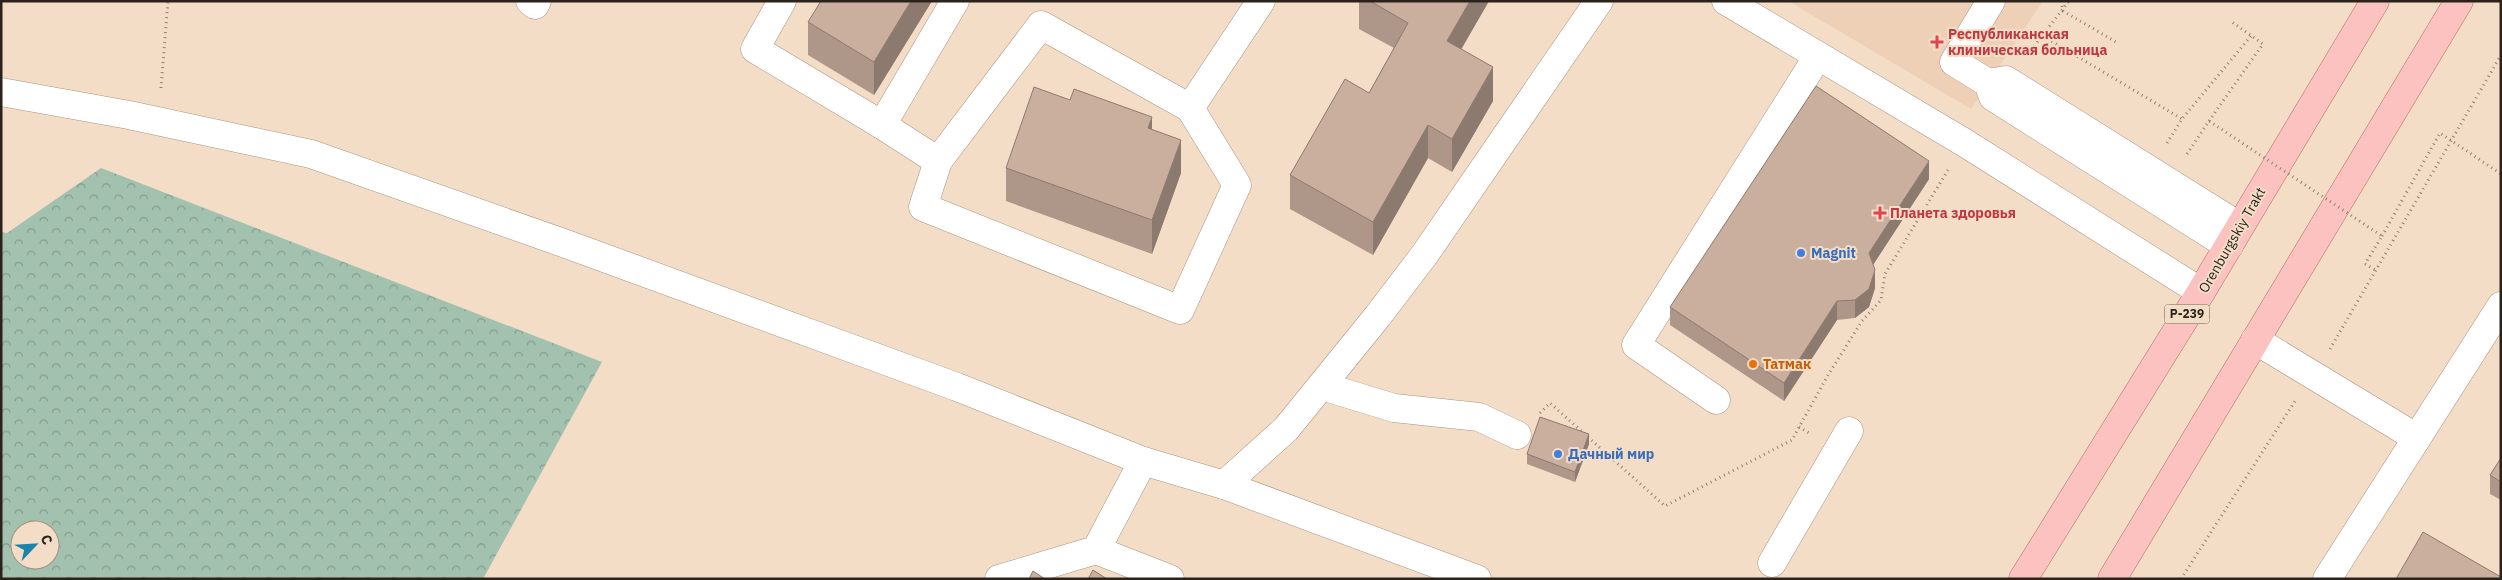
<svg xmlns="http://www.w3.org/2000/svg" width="2502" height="580" font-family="'IBM Plex Sans',sans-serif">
<defs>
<pattern id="forest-crowns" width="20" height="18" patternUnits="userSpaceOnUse" patternTransform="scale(1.25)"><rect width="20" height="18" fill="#a2c1af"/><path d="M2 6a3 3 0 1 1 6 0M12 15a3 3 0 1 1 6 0" fill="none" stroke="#849c8e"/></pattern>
</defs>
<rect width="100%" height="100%" fill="#f4ddc7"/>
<polygon fill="#eed0b6" points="1788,1 2043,1 1971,109"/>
<path fill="url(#forest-crowns)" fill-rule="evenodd" d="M101,168L602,362L483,579H1V232L7,233ZM20,530H50V560H20Z"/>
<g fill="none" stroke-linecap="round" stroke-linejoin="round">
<defs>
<g id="minor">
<polyline points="530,1 535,5 537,1"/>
<polyline points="782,1 755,49 882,125"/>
<polyline points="1726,1 1965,143 2201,292"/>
<polyline points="1991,1 1954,62 1988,83 1993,97 2229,246"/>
<polygon points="1041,25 1190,108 1237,185 1180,310 923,207 938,161"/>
<polyline points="1988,83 2006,80 2239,226"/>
<polyline points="1,92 129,115 311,154 569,245 957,387 1143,461 1224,485 1477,579"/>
<polyline points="1190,108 1261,1"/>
<polyline points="938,161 882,125 955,1"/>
<polyline points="2255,340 2417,438"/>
<polyline points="1322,386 1394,408 1479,417 1517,435"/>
<polyline points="1716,400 1636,345 1818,56"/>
<polyline points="1224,485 1286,429 1377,317 1425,254 1599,1"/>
<polyline points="1096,550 1170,579"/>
<polyline points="1772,563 1849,431"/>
<polyline points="999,579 1096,550 1143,461"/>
<polyline points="2327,579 2501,306"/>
</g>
<g id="major">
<polyline points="2023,579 2201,292 2375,1"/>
<polyline points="2112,579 2459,1"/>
</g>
</defs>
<use href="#minor" stroke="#ab9580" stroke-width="29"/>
<use href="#major" stroke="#b1706a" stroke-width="29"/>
<g stroke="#908171" stroke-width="3" stroke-dasharray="1 4" stroke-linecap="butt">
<polyline points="2061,1 2063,11 2116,42"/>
<polyline points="2043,36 2182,119"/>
<polyline points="2028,54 2069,1"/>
<polyline points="161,88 168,1"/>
<polyline points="2209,121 2263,44 2232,22"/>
<polyline points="2167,143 2182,119 2251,36"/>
<polyline points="2382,236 2440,133 2501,174"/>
<polyline points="2365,264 2377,271"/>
<polyline points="2330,349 2501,55"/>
<polyline points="1540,413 1550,403 1665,506 1792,440 1828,375 1862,321 1881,300 1885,274 1948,170"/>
<polyline points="1799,427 1809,433"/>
<polyline points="2181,579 2295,401"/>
</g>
<use href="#minor" stroke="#fff" stroke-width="28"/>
<use href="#major" stroke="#fbc2bf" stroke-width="28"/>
<polyline stroke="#908171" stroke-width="3" stroke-dasharray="1 4" stroke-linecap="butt" points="2187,154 2209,121 2382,236 2365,264"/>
</g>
<g fill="#ae9688">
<polygon points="932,1 874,95 808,55 808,22"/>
<polygon points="1359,1 1489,1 1461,49 1493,101 1452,172 1428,158 1373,255 1290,209 1290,175 1369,93 1394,48 1359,29"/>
<polygon points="1152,130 1181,173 1152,254 1006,201 1006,168"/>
<polygon points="1929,179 1873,265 1875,288 1869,307 1855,318 1837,320 1784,401 1670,325 1670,307"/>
<polygon points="1589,444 1575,482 1527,464 1527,454"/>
<polygon points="2501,458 2501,500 2490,494 2490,475"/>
</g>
<g fill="#8d7a6f">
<polygon points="911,1 932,1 874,95 874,62"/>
<polygon points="1470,1 1489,1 1447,74 1447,41"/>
<polygon points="1493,67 1493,101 1452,172 1452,139"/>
<polygon points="1152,117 1152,150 1148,128"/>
<polygon points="1428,125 1428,158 1373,255 1373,222"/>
<polygon points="1181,140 1181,173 1152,254 1152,220"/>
<polygon points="1929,161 1929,179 1869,271 1869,253"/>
<polygon points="1875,270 1875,288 1869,307 1855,318 1855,300"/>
<polygon points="1837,301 1837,320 1784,401 1784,383"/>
<polygon points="1589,434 1589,444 1575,482 1575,472"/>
</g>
<g fill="#caae9e" stroke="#8d7a6f">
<polygon points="821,1 911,1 874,62 808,22"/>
<polygon points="1370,1 1470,1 1447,41 1493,67 1452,139 1428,125 1373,222 1290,175 1345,79 1369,93 1408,23"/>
<polygon points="1816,86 1929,161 1869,253 1875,270 1869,289 1855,300 1837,301 1784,383 1670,307"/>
<polygon points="1034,87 1070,100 1074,89 1152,117 1148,128 1181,140 1152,220 1006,168"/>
<polygon points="1540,417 1589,434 1575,472 1527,454"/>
<polygon points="2501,458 2501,482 2490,475"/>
<polygon points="2423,532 2501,577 2501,579 2396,579"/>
<polygon points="1093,570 1107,579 1088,579"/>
<polygon points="1033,571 1045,579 1029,579"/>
</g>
<g fill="#e0444e" stroke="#f4ddc7" stroke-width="2">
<path d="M1934.5 34.5h5v5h5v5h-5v5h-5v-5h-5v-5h5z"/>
<path d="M1877.5 205.5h5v5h5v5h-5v5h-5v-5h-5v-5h5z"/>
</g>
<g fill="#3f7fe0" stroke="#f4ddc7" stroke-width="2">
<circle cx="1801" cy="253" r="5"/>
<circle cx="1558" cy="454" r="5"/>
</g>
<circle fill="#e8710a" stroke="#f4ddc7" stroke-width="2" cx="1753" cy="364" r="5"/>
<g text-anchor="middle" stroke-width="4" stroke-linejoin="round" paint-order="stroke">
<rect fill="#f4ddc7" stroke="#675b4f" stroke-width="1" x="2164.5" y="304.5" width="45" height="19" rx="4"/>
<g font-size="12" font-weight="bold" fill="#2b231b">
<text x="2187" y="318">Р-239</text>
</g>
<g font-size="14" font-weight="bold" fill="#be3a42" stroke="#f4ddc7" text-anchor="start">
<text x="1948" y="39">Республиканская<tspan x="1948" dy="16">клиническая больница</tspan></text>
<text x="1890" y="218">Планета здоровья</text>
</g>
<g font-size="14" fill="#2b231b" stroke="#f4ddc7">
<text transform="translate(2232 240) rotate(-60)" y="5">Orenburgskiy Trakt</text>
</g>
<g font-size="14" font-weight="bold" fill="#366cbe" stroke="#f4ddc7" text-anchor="start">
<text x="1811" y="258">Magnit</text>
<text x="1568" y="459">Дачный мир</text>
</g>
<g font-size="14" font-weight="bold" fill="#c56008" stroke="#f4ddc7" text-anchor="start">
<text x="1763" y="369">Татмак</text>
</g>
</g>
<rect width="2502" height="580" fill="none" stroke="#2b231b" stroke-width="5"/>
<g transform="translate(35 545) rotate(65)"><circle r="24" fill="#f4ddc7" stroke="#a49382"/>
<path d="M0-4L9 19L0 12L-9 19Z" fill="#1a84ad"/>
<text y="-8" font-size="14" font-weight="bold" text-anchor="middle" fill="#2b231b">С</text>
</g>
</svg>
